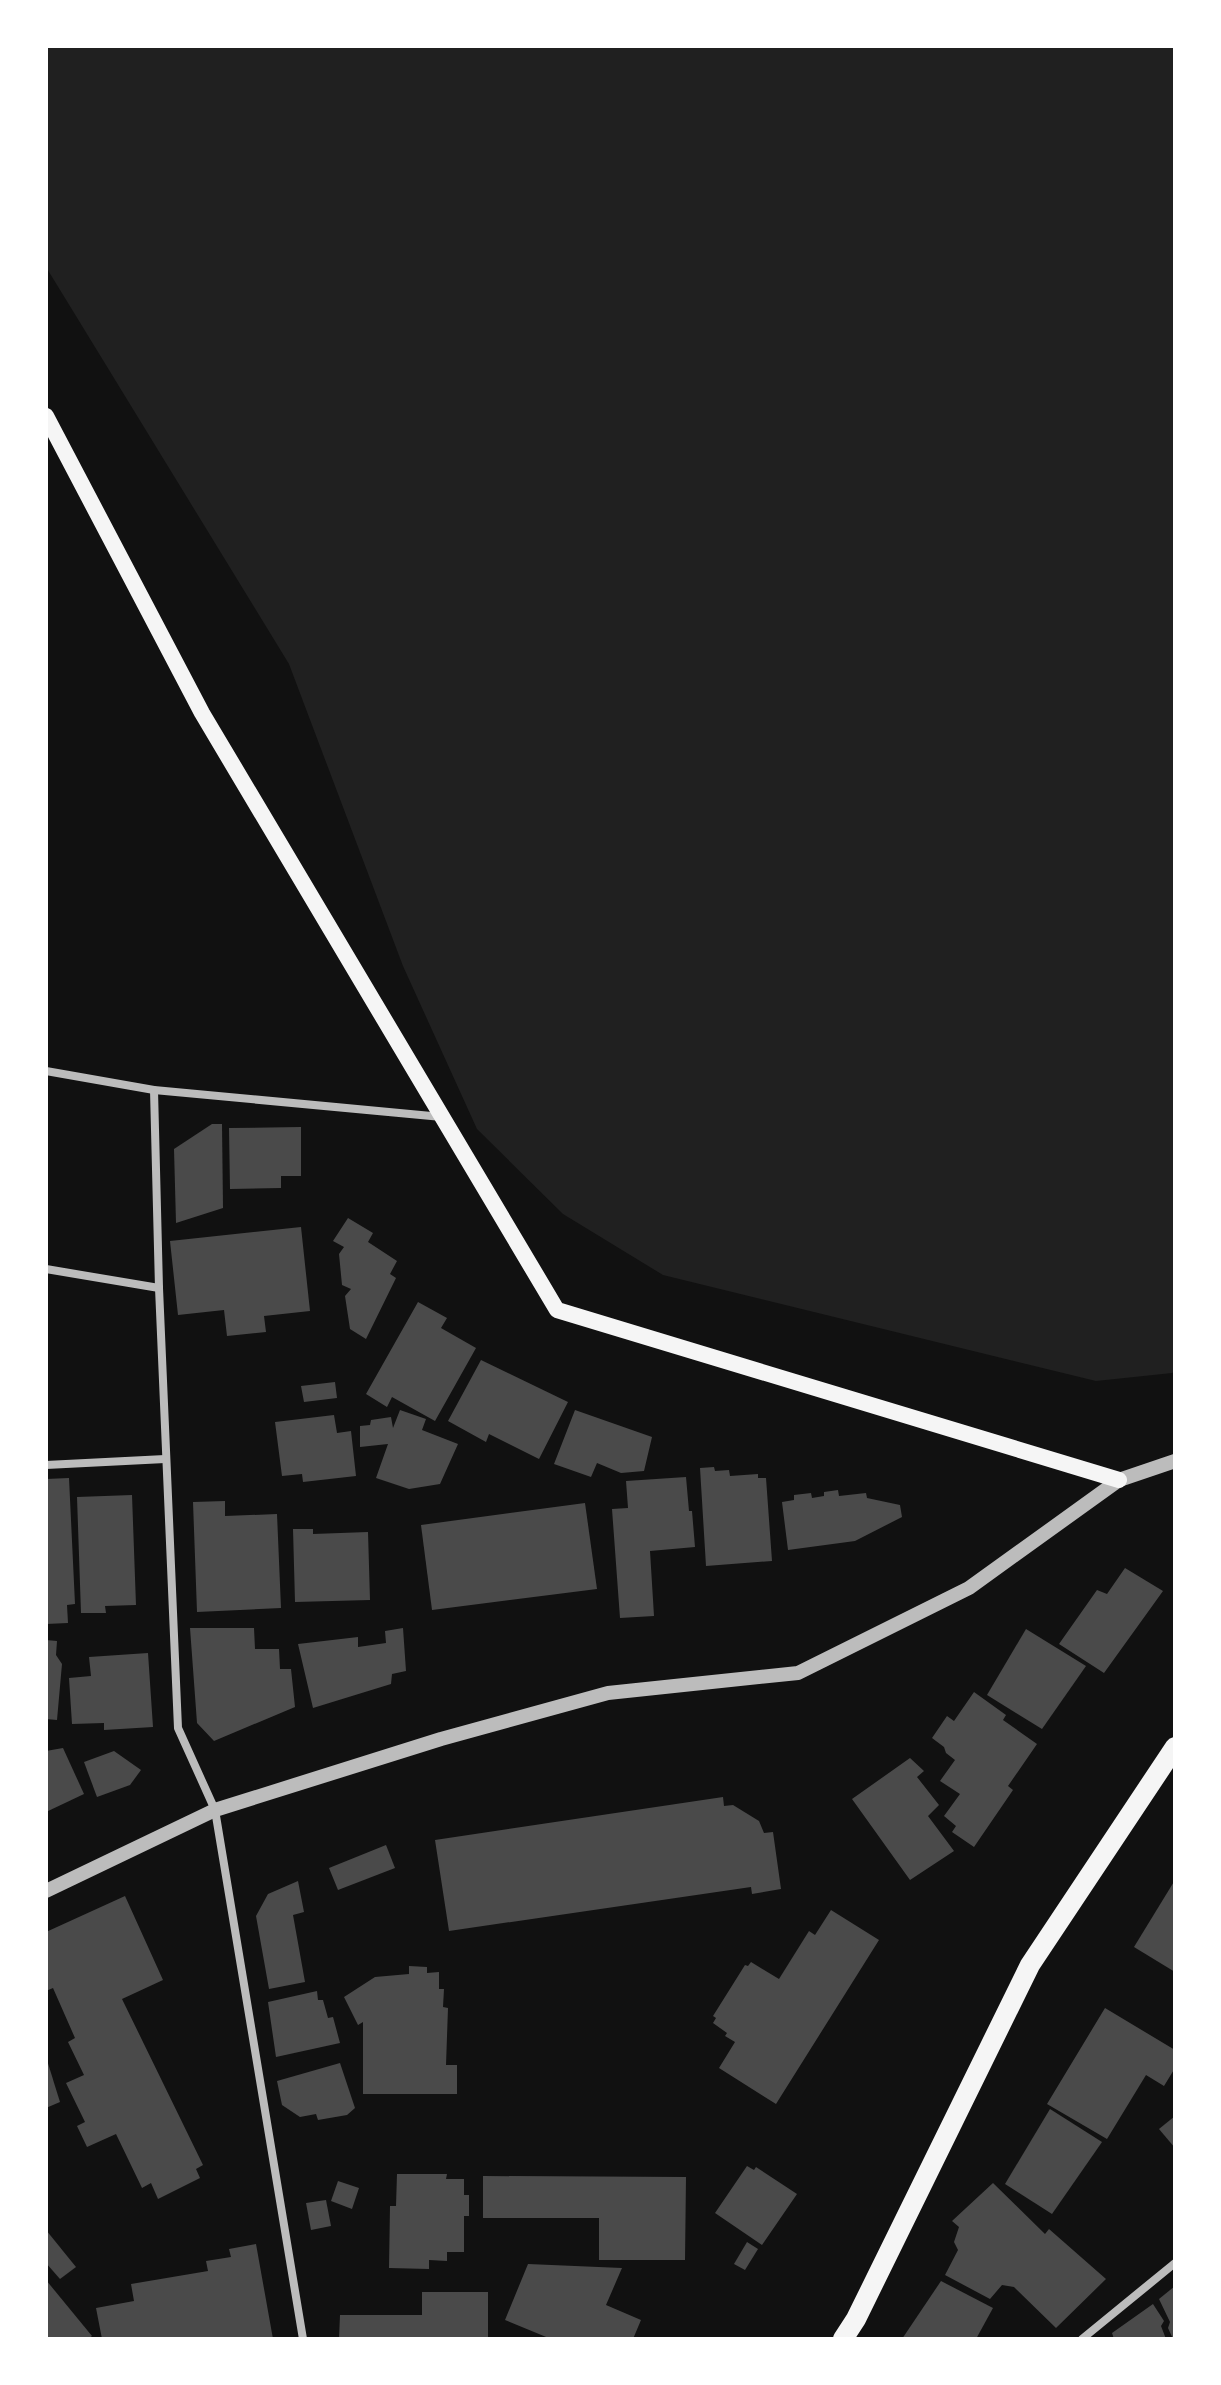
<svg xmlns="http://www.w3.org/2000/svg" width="1221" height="2385" font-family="'Archivo Narrow',sans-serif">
<rect width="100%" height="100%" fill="#111"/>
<polygon fill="#202020" points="46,46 1175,46 1175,1371 1172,1373 1096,1381 663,1275 563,1214 477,1129 403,966 289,664 46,267"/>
<g fill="#4a4a4a">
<polygon points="212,1124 222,1124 223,1208 176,1223 174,1149"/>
<polygon points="301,1127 301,1176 281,1176 281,1188 230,1189 229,1128"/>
<polygon points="348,1218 373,1233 368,1242 397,1261 390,1274 396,1278 366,1339 350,1329 345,1296 351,1289 342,1285 339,1254 344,1247 333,1241"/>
<polygon points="301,1227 310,1311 264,1316 266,1332 227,1336 224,1310 178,1315 170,1241"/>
<polygon points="418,1302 447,1318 441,1328 476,1348 435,1421 392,1397 387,1407 366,1394"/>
<polygon points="481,1360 568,1402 539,1459 489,1434 486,1442 448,1421"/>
<polygon points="335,1382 337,1398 304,1402 301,1386"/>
<polygon points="400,1410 426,1419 422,1430 458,1444 440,1484 409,1489 376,1478 388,1444 360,1447 360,1426 370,1425 371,1420 391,1417 393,1428"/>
<polygon points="575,1410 652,1437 644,1471 621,1473 597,1463 591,1477 554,1464"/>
<polygon points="334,1415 337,1433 351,1431 356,1476 303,1482 302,1474 282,1476 275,1422"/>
<polygon points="714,1467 715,1471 729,1470 730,1476 758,1474 758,1478 766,1478 772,1561 706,1566 700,1468"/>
<polygon points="686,1477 689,1511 692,1511 695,1547 650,1551 654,1616 620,1618 612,1509 628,1508 626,1481"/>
<polygon points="69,1478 75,1604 67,1605 68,1623 46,1624 46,1479"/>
<polygon points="838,1490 839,1496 866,1493 867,1498 900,1505 902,1517 855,1541 788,1550 782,1502 794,1500 794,1495 811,1493 812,1498 824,1496 824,1492"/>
<polygon points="132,1495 136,1605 105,1606 106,1613 81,1613 77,1497"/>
<polygon points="225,1501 225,1516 277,1514 281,1608 197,1612 193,1502"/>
<polygon points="585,1503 597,1589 432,1610 421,1525"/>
<polygon points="293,1529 313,1529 313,1534 368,1532 370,1600 295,1602"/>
<polygon points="1125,1568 1163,1591 1104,1673 1059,1644 1097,1590 1107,1594"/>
<polygon points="190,1628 254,1628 255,1649 279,1649 280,1669 291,1669 295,1707 214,1741 197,1723"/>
<polygon points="403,1628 406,1671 392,1674 391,1684 313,1708 298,1644 358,1637 358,1647 386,1643 385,1631"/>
<polygon points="1026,1629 1086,1666 1042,1729 987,1695"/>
<polygon points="46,1640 57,1641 56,1655 62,1664 57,1720 46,1719"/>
<polygon points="148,1653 153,1727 104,1730 104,1723 72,1724 69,1678 91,1676 89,1657"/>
<polygon points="974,1692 1006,1715 1003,1720 1037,1744 1008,1786 1013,1790 974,1847 952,1832 956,1826 944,1816 960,1794 940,1781 955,1760 946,1753 944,1747 932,1738 947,1716 954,1721"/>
<polygon points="63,1748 84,1794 46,1812 46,1751"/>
<polygon points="114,1751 141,1770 130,1785 97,1797 84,1762"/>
<polygon points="910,1758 924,1771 917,1777 939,1805 928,1816 954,1851 910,1880 852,1799"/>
<polygon points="723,1797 724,1806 733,1805 759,1821 764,1833 773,1832 781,1889 752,1894 751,1887 449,1931 435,1840"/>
<polygon points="386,1845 395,1868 338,1890 329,1868"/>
<polygon points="1175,1880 1175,1972 1134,1947"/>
<polygon points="298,1881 304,1912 293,1915 305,1982 269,1989 256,1916 268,1894"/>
<polygon points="125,1896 163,1980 122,1999 203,2165 196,2169 200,2178 158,2199 151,2183 142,2188 116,2134 87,2147 77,2126 85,2122 66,2083 84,2075 68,2042 75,2038 53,1988 46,1991 46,1932"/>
<polygon points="831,1910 879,1940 776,2104 719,2068 735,2042 725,2036 727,2033 713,2023 716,2018 713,2016 745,1965 748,1966 751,1962 779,1979 809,1931 815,1935"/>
<polygon points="409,1966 427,1967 427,1973 439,1972 439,1989 444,1989 443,2007 448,2008 446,2065 457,2065 457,2094 363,2094 363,2022 358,2025 344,1997 375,1977 409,1974"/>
<polygon points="317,1991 318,2000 323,2000 328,2018 333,2017 340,2043 276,2057 268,2002"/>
<polygon points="1105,2008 1175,2050 1175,2068 1164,2086 1146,2075 1107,2139 1047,2104"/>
<polygon points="46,2057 60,2102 46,2108"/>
<polygon points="340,2063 355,2108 347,2115 318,2120 316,2114 300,2117 282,2105 277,2081"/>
<polygon points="1050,2109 1102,2142 1052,2214 1005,2184"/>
<polygon points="1175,2116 1175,2148 1159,2129"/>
<polygon points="747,2166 754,2170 756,2167 797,2194 762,2245 715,2213"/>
<polygon points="397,2174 447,2174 446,2179 464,2179 464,2195 469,2195 469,2216 464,2216 464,2252 447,2252 447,2261 429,2260 429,2269 389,2268 390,2206 396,2206"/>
<polygon points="483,2176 686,2177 685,2260 599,2260 599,2218 483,2218"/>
<polygon points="338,2181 359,2188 352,2209 331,2201"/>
<polygon points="993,2183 1045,2234 1049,2229 1106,2279 1056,2328 1014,2287 1002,2285 990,2299 945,2275 958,2250 954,2242 959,2227 952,2221"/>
<polygon points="326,2200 331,2226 311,2230 306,2203"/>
<polygon points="46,2230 76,2267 60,2279 46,2263"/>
<polygon points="747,2242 758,2249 745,2270 734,2264"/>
<polygon points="256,2244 273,2339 102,2339 96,2308 134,2301 131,2284 208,2271 206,2261 231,2257 229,2249"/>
<polygon points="528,2264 622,2268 606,2305 641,2320 633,2339 551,2339 505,2320"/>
<polygon points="46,2280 92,2336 88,2339 46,2339"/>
<polygon points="941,2281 993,2308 976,2339 902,2339"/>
<polygon points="1175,2286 1175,2339 1173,2339 1168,2328 1170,2322 1159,2299"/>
<polygon points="422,2292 488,2292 488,2339 339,2339 340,2315 422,2315"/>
<polygon points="1153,2304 1164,2321 1161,2326 1166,2339 1114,2339 1112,2333"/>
</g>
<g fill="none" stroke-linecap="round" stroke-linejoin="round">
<g stroke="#bcbcbc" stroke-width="8">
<polyline points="46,1071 154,1090 442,1117"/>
<polyline points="154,1090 159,1288 178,1728 215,1810 303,2339"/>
<polyline points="46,1269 159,1288"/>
<polyline points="46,1465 165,1459"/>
<polyline points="1082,2339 1175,2263"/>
</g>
<polyline stroke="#bcbcbc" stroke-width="14" points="46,1891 215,1810 441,1739 608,1693 798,1673 969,1588 1119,1480 1175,1461"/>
<polyline stroke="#f5f5f5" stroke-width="16" points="46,416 202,713 557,1310 1119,1480"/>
<polyline stroke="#f5f5f5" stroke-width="20" points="843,2339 856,2319 1030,1965 1175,1747"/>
</g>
<rect width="1221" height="2385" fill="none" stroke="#ffffff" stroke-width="96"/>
</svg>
